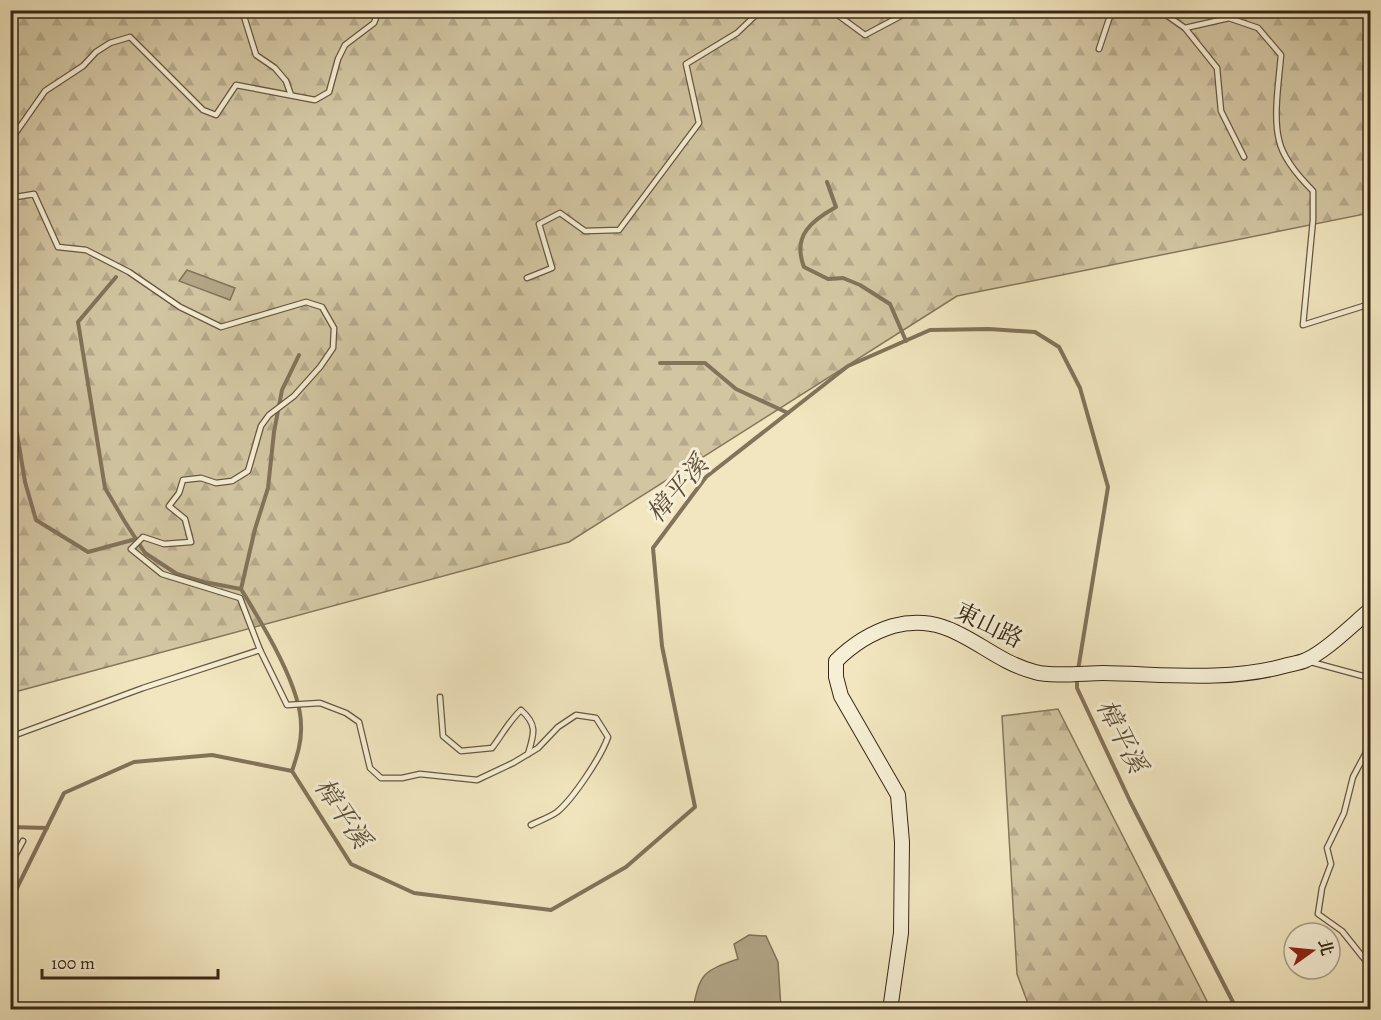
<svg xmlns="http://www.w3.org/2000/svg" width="1381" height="1020" font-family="Alegreya,'Noto Serif TC',serif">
<defs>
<pattern id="forest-firs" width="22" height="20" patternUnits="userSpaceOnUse" patternTransform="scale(1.5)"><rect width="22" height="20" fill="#d2c6a2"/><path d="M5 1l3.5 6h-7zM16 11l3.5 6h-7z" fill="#b5aa8b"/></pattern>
</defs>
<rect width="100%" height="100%" fill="#f1e6bf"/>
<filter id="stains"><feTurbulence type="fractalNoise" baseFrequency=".00333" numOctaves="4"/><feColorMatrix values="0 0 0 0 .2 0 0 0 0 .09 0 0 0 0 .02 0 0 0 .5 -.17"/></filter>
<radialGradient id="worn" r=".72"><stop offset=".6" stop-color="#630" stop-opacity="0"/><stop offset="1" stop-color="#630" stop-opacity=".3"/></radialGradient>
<g fill="url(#forest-firs)" stroke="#86765c" stroke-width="1.5">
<polygon points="11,11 1370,11 1370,213 957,296 569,542 11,693"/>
<polygon points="1058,709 1211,1009 1030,1009 1017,974 1002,716"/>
</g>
<g fill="#b2a586" stroke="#82735a" stroke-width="1.5">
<polygon points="187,270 235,288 230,300 179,281"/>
<path d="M749,935L766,936L778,962L781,1009H693C700,973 703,971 738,959L734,944Z"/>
</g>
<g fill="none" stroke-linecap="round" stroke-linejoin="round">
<g stroke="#82735a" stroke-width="4">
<path d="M827,182L836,207C811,221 792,236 804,267L828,279L843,278L860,285L890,304L906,341"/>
<polyline points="116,277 78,322 105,488 125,522 145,553 177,574 204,582 241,589"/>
<polyline points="660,363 705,363 736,389 788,413"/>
<polyline points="10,424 17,433 25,482 36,520 88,552 136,539"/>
<polyline points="1077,677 1077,688 1130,801 1237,1010"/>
<path d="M292,771C297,756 302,741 301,725C301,686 261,622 241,589L255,529L268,488L274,432L282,390L299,355"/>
<polyline points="10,827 47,828"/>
<polyline points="10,902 64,793 134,762 212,755 292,771 351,864 414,893 551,910 626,867 695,807 662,646 653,548 706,477 848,366 930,330 989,329 1035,332 1059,347 1080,388 1108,487 1078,670"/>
</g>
<defs>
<g id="lane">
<polyline points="242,10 256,55 275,68 286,81 291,95"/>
<polyline points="831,10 865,35 912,10"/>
<polyline points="1159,10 1185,28 1217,68 1221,111 1244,157"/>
<path d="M1185,28L1229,18L1258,28L1281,55C1279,80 1273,116 1279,140C1283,159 1300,178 1313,191V220L1303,325L1370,304"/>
<polyline points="1099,49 1112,10"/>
<polyline points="10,141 45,91 83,66 96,52 110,43 130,37 203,110 216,115 236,85 315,100 329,92 338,59 345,45 374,23 379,10"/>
<polyline points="10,198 34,194 58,247 86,250 129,272 180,307 221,327 306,302 322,307 334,328 333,348 320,367 294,396 269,415 261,426 248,471 232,481 216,483 201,478 183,480 179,493 169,506 185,519 191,542 164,544 143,537 131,549 162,574 240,598 260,650 143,688 10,737"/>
<polyline points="527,278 552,268 539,224 560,213 585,231 619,230 699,123 686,64 737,33 761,10"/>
<path d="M260,650L287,705L320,703L346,713L359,722L370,768L381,778H402L420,774L477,780L513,763L538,748L558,727L576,715L596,718L608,737C601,757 573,799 557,812C550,817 539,821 531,825"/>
<polyline points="1311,662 1370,678"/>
<path d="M440,697L443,736L461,751L492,748C502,735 509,721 521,710C538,725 534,734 528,754"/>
<polyline points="1370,745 1353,777 1344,813 1327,848 1331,864 1322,888 1318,914 1342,931 1370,966"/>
<polyline points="10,865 23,841"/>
</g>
<path id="secondary" d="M890,1010L901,933L902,842L898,795L841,696L836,677V661C853,644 870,633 893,626C955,610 981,658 1035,672C1052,677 1085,673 1103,673C1163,674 1226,682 1284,666C1291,664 1300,663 1306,660C1326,651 1352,625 1370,610"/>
</defs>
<use href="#lane" stroke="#675741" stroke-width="7"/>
<use href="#secondary" stroke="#392717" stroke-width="16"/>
<use href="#lane" stroke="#f6efd5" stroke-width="4.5"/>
<use href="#secondary" stroke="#f6efd5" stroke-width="14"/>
</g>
<g text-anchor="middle" stroke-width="6" stroke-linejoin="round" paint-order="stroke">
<g font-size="24" fill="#392717" stroke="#f6efd5">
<text transform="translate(989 625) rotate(26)" y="8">東山路</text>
</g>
<g font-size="26" font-style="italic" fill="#5d4d38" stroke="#f6efd5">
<text transform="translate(677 489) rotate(-49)" y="9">樟平溪</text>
<text transform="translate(1122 736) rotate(63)" y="9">樟平溪</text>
<text transform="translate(343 813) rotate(56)" y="9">樟平溪</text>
</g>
</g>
<rect width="1381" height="1020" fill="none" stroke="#f1e6bf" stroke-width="36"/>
<rect x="12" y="12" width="1357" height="996" fill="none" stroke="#392717" stroke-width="3"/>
<rect x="18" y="18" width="1345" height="984" fill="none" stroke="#392717" stroke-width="1.5"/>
<g transform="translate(1312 951) rotate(75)"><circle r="28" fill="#f6efd5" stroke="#aa9f89" stroke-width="1.5"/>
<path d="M0-4.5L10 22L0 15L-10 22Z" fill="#8f2418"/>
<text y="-9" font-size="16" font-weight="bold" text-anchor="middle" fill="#392717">北</text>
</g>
<path d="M42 969v9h176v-9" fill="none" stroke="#392717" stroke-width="3"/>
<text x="51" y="969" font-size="18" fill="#392717" stroke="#f6efd5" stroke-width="4.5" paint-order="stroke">100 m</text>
<rect width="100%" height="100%" filter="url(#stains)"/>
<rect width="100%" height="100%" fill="url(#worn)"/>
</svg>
